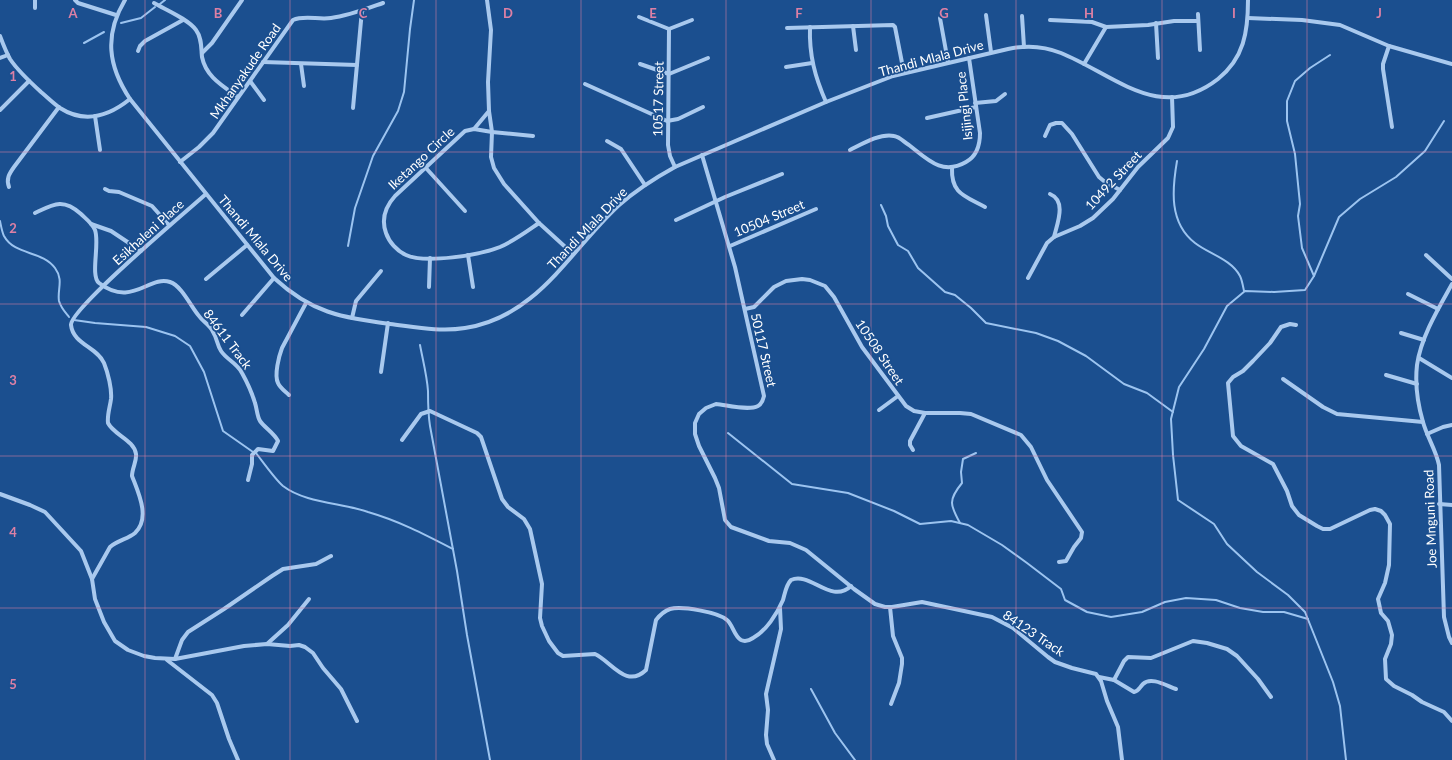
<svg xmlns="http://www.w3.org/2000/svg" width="1452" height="760" font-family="Lato,sans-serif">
<rect width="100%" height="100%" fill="#1b4f8f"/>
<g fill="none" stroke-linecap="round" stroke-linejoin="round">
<g stroke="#9cc4f0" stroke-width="2">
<polyline points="160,4 165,0"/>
<polyline points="121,23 141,18 155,7"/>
<polyline points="84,43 104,32"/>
<path d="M1177,161C1172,190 1169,223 1195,243C1209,254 1231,259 1240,276C1242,280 1243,286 1244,291"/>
<polyline points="881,205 886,216 888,226 898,245 908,251 918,268 945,292 955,295 971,308 986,323 1036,333 1058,341 1086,356 1124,384 1147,393 1173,412"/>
<path d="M0,221C1,226 2,232 4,236C15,256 42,250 55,268C64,280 57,290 59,301C61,308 65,312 69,317"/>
<polyline points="348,246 355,208 373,156 398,111 404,92 410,29 414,0"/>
<polyline points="1314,276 1302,248 1298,216 1300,204 1295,154 1287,121 1287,101 1295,81 1310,68 1330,55"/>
<polyline points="74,320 95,323 146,327 175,336 190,346 204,372 223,431 253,452"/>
<path d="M420,345C423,361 427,376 428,391C428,403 428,414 430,426L457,571L467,635L490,760"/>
<polyline points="728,433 792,484 848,493 894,511 920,524 951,521 968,525 1002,545 1027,563 1061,589 1065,600 1087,612 1111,617 1142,612 1165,602 1186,598 1216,600 1240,608 1263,612 1284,612 1308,619"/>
<path d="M256,453C263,462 275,479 283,486C305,503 342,503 368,512C399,521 424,534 453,549"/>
<path d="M960,523C950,505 948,500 962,483L961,472L963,459L976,453"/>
<polyline points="811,689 835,733 855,760"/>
<polyline points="1346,760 1340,706 1333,682 1305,612 1288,595 1257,572 1227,544 1214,524 1178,500 1173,455 1171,419 1179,387 1204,349 1227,306 1245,291 1274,292 1305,290 1314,276 1339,217 1360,199 1396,177 1425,151 1444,121"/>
</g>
<g stroke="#a9c9ee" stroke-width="4">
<polyline points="35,0 35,8"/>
<polyline points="75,0 78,3 116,15"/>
<path d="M125,0C104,35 108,66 130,99L274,278C312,313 340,317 390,324C415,327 440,332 465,328C537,317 569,252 618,206C635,191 655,178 675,167L826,102L893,76L1008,49C1026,45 1044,46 1061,53C1115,75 1160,124 1218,79C1244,58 1248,32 1248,0"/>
<polyline points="487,0 491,30 488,82 489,111 492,132 491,157 494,168 504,184 539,223 573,254"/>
<path d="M154,3C166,10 188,19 196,30C202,38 201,48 202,57C206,77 223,86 238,97"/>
<polyline points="1198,14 1200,50"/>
<polyline points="986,15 991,52"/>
<polyline points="1022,16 1024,47"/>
<polyline points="639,17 669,29"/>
<polyline points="940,18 948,62"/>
<polyline points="1248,18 1302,20 1340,25 1389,46 1452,64"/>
<polyline points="1050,20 1092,22 1106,27 1148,25 1174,21 1198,21"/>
<polyline points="1156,23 1158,58"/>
<polyline points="853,26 856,50"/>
<path d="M810,27C809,55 815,77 826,102"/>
<polyline points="787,28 893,25 895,27 904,73"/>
<polyline points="669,29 668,145 670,156 675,167"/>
<polyline points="669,29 692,20"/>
<path d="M0,36C3,44 6,52 10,59C18,71 30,82 41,92C47,97 53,103 60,108C85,124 109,116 130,99"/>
<polyline points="1389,46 1383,64 1383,69 1392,127"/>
<polyline points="138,51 140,46 145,41 183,20"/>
<polyline points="202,53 212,43 242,0"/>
<polyline points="0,58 8,55"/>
<polyline points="263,62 357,65"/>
<polyline points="301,64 304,86"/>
<polyline points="640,64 669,74 708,58"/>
<polyline points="1084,64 1106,27"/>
<polyline points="786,67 812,63"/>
<polyline points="250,81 264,100"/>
<polyline points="585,84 667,121 678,119 703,107"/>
<polyline points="975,103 996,101 1005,94"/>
<polyline points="353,108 362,10"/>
<polyline points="0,110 29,81"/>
<polyline points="95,116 100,150"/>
<polyline points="927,118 976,107"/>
<polyline points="474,129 489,111"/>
<path d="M533,136L492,132L474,129L465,131L395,196C386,206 381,219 386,233C389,242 397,251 406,255C425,264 480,255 500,247C514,241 526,232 539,223"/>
<polyline points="1045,136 1050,125 1056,123 1062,123 1072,134 1099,177 1105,182 1120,190"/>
<polyline points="607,141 621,149 645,185"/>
<path d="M850,150C862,144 880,133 894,136C900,137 904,142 909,145C927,159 942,176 966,162C977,156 980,145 980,133L969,58"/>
<path d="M702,155L735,267L764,396C763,400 762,404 758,406C748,411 727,405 716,404L706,408L699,414L695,423V434L699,446L715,478L719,488L725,520L731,527L769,541L790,543L806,550L854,589L875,604L885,607H892L922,602L992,617L1013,628L1048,657L1055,662L1072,668L1096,674L1101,681L1107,701L1118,727L1122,760"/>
<path d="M180,162L199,147L213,133L293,20C304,15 319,20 331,18C348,16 366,9 383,3"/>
<polyline points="425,167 465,211"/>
<path d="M952,168C951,194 965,196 985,207"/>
<path d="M9,187C6,179 9,174 14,167L59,107"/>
<polyline points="105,189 109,191 119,192 152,206 169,225"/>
<path d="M1050,194C1067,201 1057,224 1054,237"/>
<path d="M35,213C54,204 63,198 81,214C86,219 92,223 95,230C100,243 90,276 99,283C132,308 149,275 170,282C182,286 191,307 199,316C203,322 210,325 213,332C217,338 217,345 221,351C227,360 237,363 242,373C247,382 252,393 255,403C257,409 257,416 260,421C265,428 274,433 278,441L273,451L258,449L252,455V464L248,480"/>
<polyline points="676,220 725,197 782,174"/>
<polyline points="91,224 111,231 141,251"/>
<polyline points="730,246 816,209"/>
<polyline points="468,255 473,287"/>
<polyline points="1426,255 1452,279"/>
<polyline points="1028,278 1047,243 1054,237 1080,226 1093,218 1113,199 1138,167 1168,138 1173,127 1172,97"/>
<polyline points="206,279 247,245"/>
<path d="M1452,284C1438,309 1421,337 1417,365C1415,383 1418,405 1423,422C1427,437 1436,450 1439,465L1444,617L1449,637L1452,643"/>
<polyline points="429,287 430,258"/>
<polyline points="1408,294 1438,309"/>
<polyline points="745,309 754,307 774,287 786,281 802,279 810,280 825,286 834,297 862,347 906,406 914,411 925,413 960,413 971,414 1021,435 1031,447 1047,480 1082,532 1081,538 1074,547 1066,561 1059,562"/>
<polyline points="242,315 274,278"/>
<polyline points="352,318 356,301 381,271"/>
<polyline points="1296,325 1290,324 1281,327 1270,343 1253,361 1243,371 1233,377 1228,383 1233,436 1241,446 1273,464 1287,491 1292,506 1299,515 1317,526 1323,529 1330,529 1370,510 1375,509 1381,511 1385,515 1390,524 1389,565 1385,583 1378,599 1381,613 1388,621 1392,635 1391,644 1385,659 1386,679 1394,686 1412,695 1422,702 1444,712 1452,721"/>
<polyline points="1401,333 1424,340"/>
<polyline points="1419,358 1452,378"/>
<polyline points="381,372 388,323"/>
<polyline points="1386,375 1417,384"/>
<polyline points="1283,379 1323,407 1337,414 1423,422"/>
<path d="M289,395C285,391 280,388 278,383C274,375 279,356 282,348L306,303"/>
<polyline points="879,410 898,396"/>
<polyline points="1427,434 1443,427 1452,425"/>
<path d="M402,440L421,414L430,411L477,433L481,437L502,499L508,507L524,519L530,529L542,584L540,618L542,626L549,641L558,653L563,656L595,654C612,662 626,689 646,670L656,620C660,615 664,611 670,609C682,606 718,612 727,620C733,625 734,636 741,640C745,642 750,640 753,638C766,631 777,614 783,600C785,593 786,585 791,580C810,571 831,605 851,586"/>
<polyline points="913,450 910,445 910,441 925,413"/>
<polyline points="0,494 30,505 45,512 81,551 92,579 95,599 104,622 115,641 128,650 144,656 155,658 175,659 244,646 267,644 290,646 299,645 305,647 313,653 323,668 341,689 357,721"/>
<polyline points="1439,504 1452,505"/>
<path d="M92,579L110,547C118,540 128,539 135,533C151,518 138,492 132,476C132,468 137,461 136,454C134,440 114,435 108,423C107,415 110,407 111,399C112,389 108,373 104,363C97,347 73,344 71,325C70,309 188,210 206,194"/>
<polyline points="890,607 893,636 902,658 902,664 899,683 891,704"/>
<polyline points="267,644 288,625 309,599"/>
<polyline points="175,659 182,640 188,632 224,609 272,576 283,569 316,564 331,556"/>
<polyline points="167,660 212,695 217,703 229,739 238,760"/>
<path d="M1099,677L1114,680L1134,692C1139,691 1139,688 1143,684C1151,676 1167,686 1176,689"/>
<polyline points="1114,680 1124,661 1128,657 1151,658 1193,641 1207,643 1227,649 1237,656 1258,679 1271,697"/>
<polyline points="774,760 767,744 766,735 768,710 766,694 781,629 780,608"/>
</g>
</g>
<path fill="none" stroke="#dd80a5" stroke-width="1" stroke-opacity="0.55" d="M145,0V760M290,0V760M436,0V760M581,0V760M726,0V760M871,0V760M1016,0V760M1162,0V760M1307,0V760M0,152H1452M0,304H1452M0,456H1452M0,608H1452"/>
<g text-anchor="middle" stroke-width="3.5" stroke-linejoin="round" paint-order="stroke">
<g font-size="13" fill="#fff" stroke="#1b4f8f">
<text transform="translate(931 58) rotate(-15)" y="5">Thandi Mlala Drive</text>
<text transform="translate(245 71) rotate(-55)" y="5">Mkhanyakude Road</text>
<text transform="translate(658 99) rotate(-89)" y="5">10517 Street</text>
<text transform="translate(964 106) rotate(-96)" y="5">Isijingi Place</text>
<text transform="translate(421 158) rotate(-43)" y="5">Iketango Circle</text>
<text transform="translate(1113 180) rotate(-47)" y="5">10492 Street</text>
<text transform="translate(769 218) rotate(-23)" y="5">10504 Street</text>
<text transform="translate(587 228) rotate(-46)" y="5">Thandi Mlala Drive</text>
<text transform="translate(148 232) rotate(-42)" y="5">Esikhaleni Place</text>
<text transform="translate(256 238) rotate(50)" y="5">Thandi Mlala Drive</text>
<text transform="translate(228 339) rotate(53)" y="5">84611 Track</text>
<text transform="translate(764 350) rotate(77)" y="5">50117 Street</text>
<text transform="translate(880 352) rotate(56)" y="5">10508 Street</text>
<text transform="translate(1430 519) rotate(-92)" y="5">Joe Mnguni Road</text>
<text transform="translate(1034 633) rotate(34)" y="5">84123 Track</text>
</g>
</g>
<g font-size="13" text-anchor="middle" font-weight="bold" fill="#dd80a5" stroke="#1b4f8f" stroke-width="3.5" stroke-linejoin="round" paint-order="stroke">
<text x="73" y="18">A</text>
<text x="218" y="18">B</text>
<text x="363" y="18">C</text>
<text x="508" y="18">D</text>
<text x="653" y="18">E</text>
<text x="799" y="18">F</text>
<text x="944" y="18">G</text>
<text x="1089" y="18">H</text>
<text x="1234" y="18">I</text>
<text x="1379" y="18">J</text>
<text x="13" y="81">1</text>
<text x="13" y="233">2</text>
<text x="13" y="385">3</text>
<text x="13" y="537">4</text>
<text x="13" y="689">5</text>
</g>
</svg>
